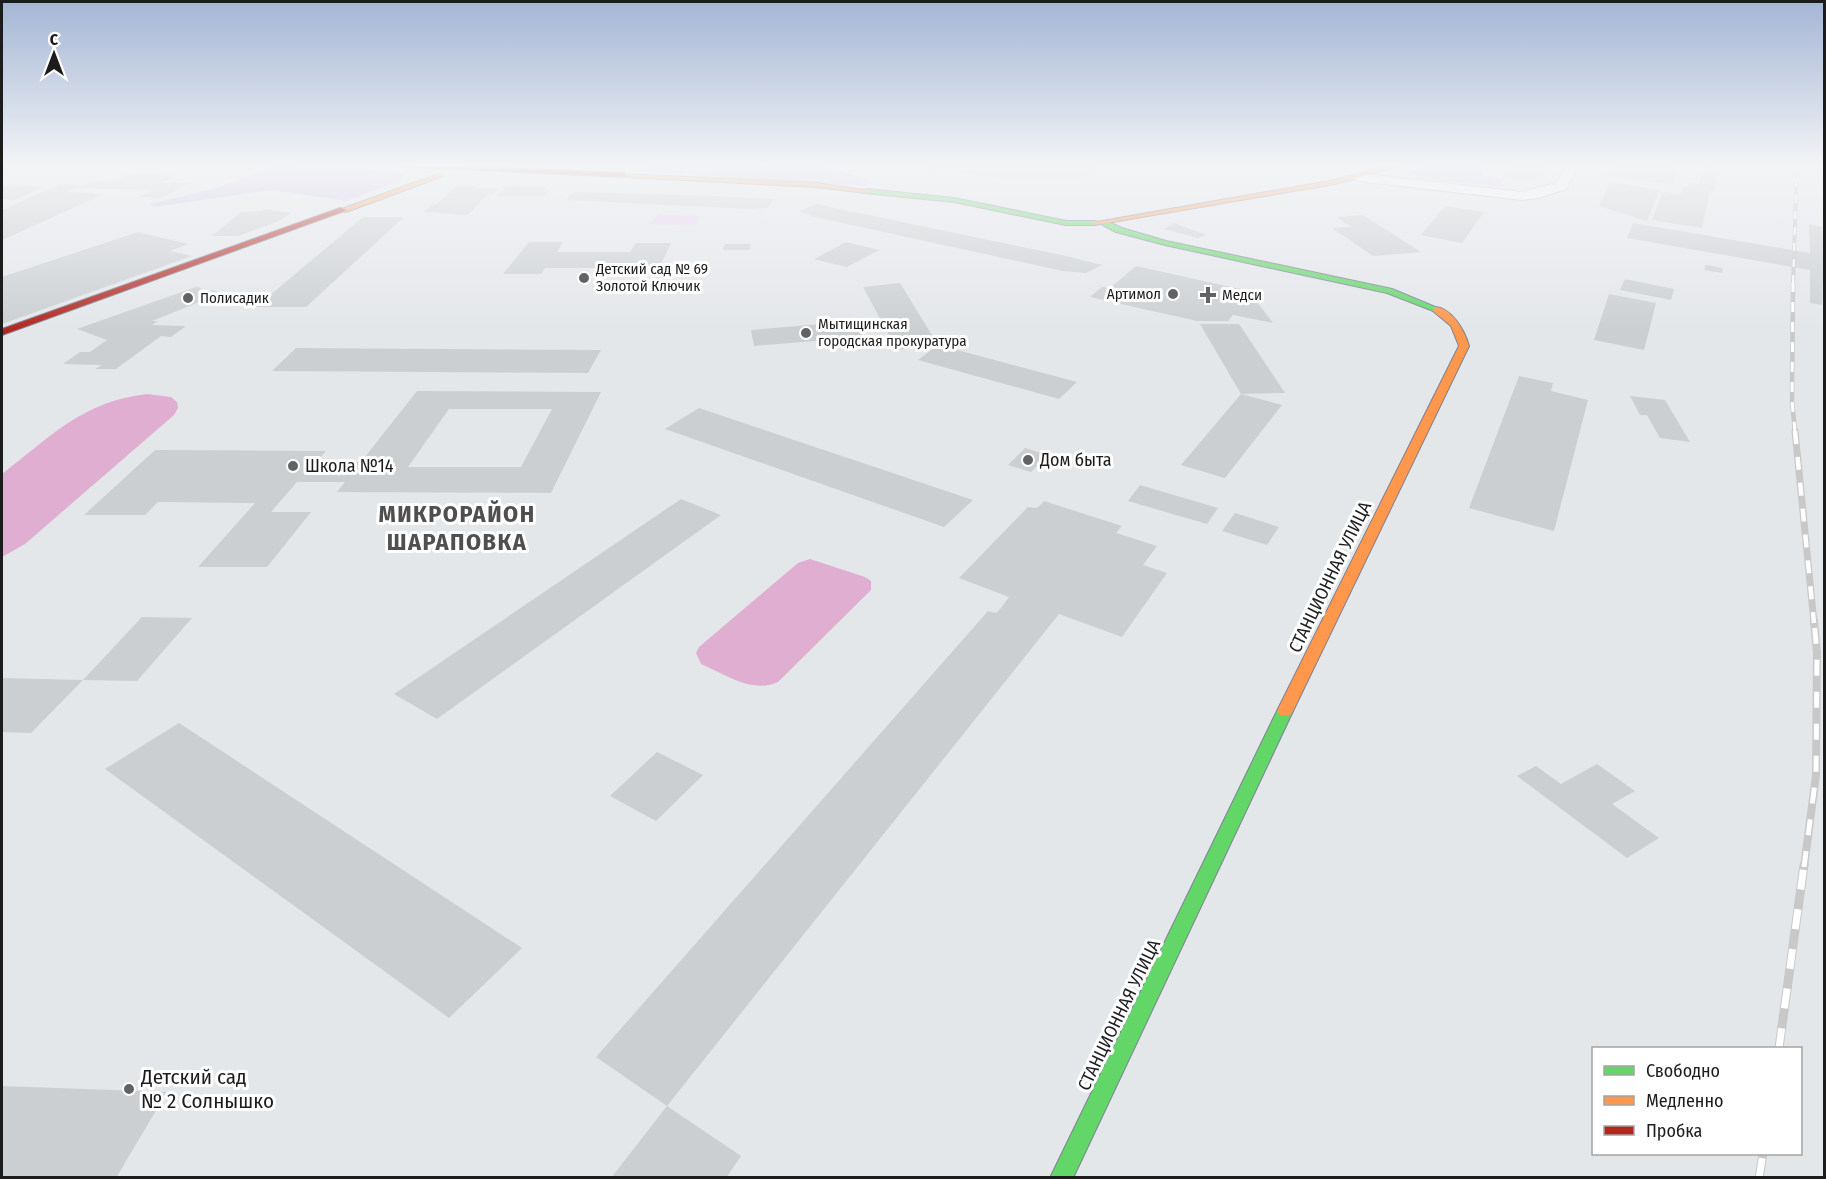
<svg xmlns="http://www.w3.org/2000/svg" width="1826" height="1179" font-family="'Fira Sans Condensed',sans-serif">
<rect width="100%" height="100%" fill="#e4e7ea"/>
<g fill="#ccc4e9">
<polygon points="275,166 396,171 403,175 400,181 347,201 271,190 154,207 150,204 220,187"/>
<polygon points="643,166 819,166 868,179 872,183 865,186 644,171 642,169"/>
<polygon points="1427,166 1486,166 1481,171 1482,175 1503,180 1502,187 1423,178 1412,174 1412,172"/>
</g>
<polygon fill="#ead0f2" points="658,215 700,216 695,225 649,224"/>
<g fill="#e0aed0">
<path d="M147,394L171,397L177,402L178,408L174,415L25,544L2,557V474C50,437 83,401 147,394Z"/>
<path d="M810,559L865,577L871,581V590L778,682C752,694 725,674 701,664L696,653L699,647L798,563Z"/>
</g>
<g fill="#cbcfd1" fill-rule="evenodd">
<polygon points="924,166 1102,166 1081,178 1021,179 932,172"/>
<polygon points="1513,166 1545,166 1535,181 1530,180 1528,182 1504,178"/>
<polygon points="1611,166 1679,166 1673,185 1607,175"/>
<polygon points="1705,166 1720,166 1714,191 1710,191 1702,228 1652,220 1663,192 1680,195 1683,186 1689,187 1690,183 1699,184"/>
<polygon points="129,174 177,175 162,183 190,183 161,198 139,197 153,190 78,188 93,181 112,182"/>
<polygon points="1610,182 1659,190 1647,221 1599,206"/>
<polygon points="60,184 83,185 67,192 104,194 2,240 2,210"/>
<polygon points="2,185 44,187 14,200 2,199"/>
<polygon points="456,186 477,186 475,188 499,188 492,195 487,195 468,215 424,212 432,204 437,204"/>
<polygon points="506,186 547,187 544,190 550,190 545,196 497,196"/>
<polygon points="574,192 713,196 774,199 767,208 752,209 565,200"/>
<polygon points="816,204 1066,256 1102,265 1086,273 1063,271 815,217 800,211"/>
<polygon points="1445,206 1484,212 1462,243 1421,235"/>
<polygon points="263,209 291,213 279,221 238,236 212,236 241,212 261,211"/>
<polygon points="1363,215 1421,252 1373,256 1332,228 1351,227 1337,217"/>
<polygon points="363,217 404,217 306,307 256,307"/>
<polygon points="1174,223 1206,235 1198,238 1164,229"/>
<polygon points="1633,223 1810,253 1809,224 1822,227 1824,255 1822,305 1810,303 1810,270 1627,238"/>
<polygon points="138,232 188,244 170,251 192,256 2,324 2,277"/>
<polygon points="529,242 563,242 557,252 630,252 636,243 671,243 656,275 618,274 622,268 545,268 541,274 503,274"/>
<polygon points="846,242 879,250 847,267 814,259"/>
<polygon points="725,244 751,244 749,250 723,250"/>
<polygon points="1706,265 1723,268 1722,273 1704,270"/>
<polygon points="1136,266 1249,291 1273,323 1233,315 1228,321 1197,321 1090,297 1102,287 1110,288"/>
<polygon points="1625,279 1674,289 1671,300 1620,290"/>
<polygon points="900,283 938,345 897,350 863,287"/>
<polygon points="196,287 201,288 198,293 203,294 211,290 222,293 152,321 158,321 152,325 186,326 171,337 161,336 116,369 95,369 102,365 63,364 80,352 90,352 107,340 77,329"/>
<polygon points="1609,294 1656,303 1644,350 1594,340"/>
<polygon points="856,321 863,337 754,346 751,330"/>
<polygon points="1200,324 1239,324 1285,393 1241,394"/>
<polygon points="938,345 1077,382 1059,399 918,360"/>
<polygon points="296,348 601,350 588,373 272,371"/>
<polygon points="1519,376 1553,383 1551,391 1588,400 1554,531 1469,508"/>
<path d="M417,391L601,392L551,493L337,492L345,482H297L271,512H311L267,567H198L255,503L158,502L145,515H84L155,450L326,451L316,462H361ZM449,409H552L521,467H408Z"/>
<polygon points="1241,394 1282,405 1225,478 1181,465"/>
<polygon points="1630,396 1665,400 1690,442 1660,438 1647,415 1640,415"/>
<polygon points="699,408 973,500 944,527 665,429"/>
<polygon points="1025,448 1048,455 1031,472 1008,465"/>
<polygon points="1140,485 1218,508 1207,524 1128,501"/>
<polygon points="681,499 721,515 437,719 394,694"/>
<polygon points="1044,501 1122,526 1116,533 1157,546 1143,565 1167,573 1122,637 1059,614 667,1106 596,1057 988,611 996,613 1001,608 1009,597 959,578 1028,507 1037,508"/>
<polygon points="1235,513 1279,527 1267,545 1222,531"/>
<polygon points="142,617 192,618 137,681 83,680"/>
<polygon points="2,678 83,680 31,733 2,732"/>
<polygon points="179,723 522,948 449,1018 105,769"/>
<polygon points="657,752 703,775 656,821 610,796"/>
<polygon points="1597,764 1635,791 1612,804 1659,838 1627,858 1517,776 1536,766 1561,784"/>
<polygon points="2,1086 111,1090 167,1092 116,1178 2,1178"/>
<polygon points="667,1106 741,1156 726,1178 611,1178"/>
</g>
<g fill="none" stroke-linecap="round" stroke-linejoin="round">
<defs>
<g id="street">
<polygon points="851,166 843,171 837,167 837,166"/>
<polygon points="1566,166 1578,166 1566,189 1539,198 1522,200 1358,181 1352,177 1358,173 1522,192 1556,183"/>
</g>
<g id="fast">
<polygon points="867,189 954,198 1066,221 1095,221 1099,223 1095,225 1066,225 954,202 864,193 863,191"/>
<polygon points="1106,221 1122,228 1166,241 1392,289 1440,309 1436,312 1387,293 1165,245 1116,232 1103,225 1102,223"/>
<polygon points="1285,706 1290,707 1293,711 1073,1178 1050,1178 1277,711 1280,707"/>
</g>
<g id="slow">
<polygon points="1387,166 1399,166 1335,184 1095,225 1091,223 1335,180"/>
<polygon points="441,173 443,176 346,212 339,210"/>
<polygon points="622,174 816,183 871,191 867,193 816,187 624,177"/>
<path d="M1433,307C1451,306 1465,331 1469,346L1293,711L1290,715H1280L1277,711L1459,346L1451,326L1433,311Z"/>
</g>
<g id="jam">
<polygon points="396,166 455,166 624,173 627,175 624,177"/>
<polygon points="340,208 347,210 2,335 2,329"/>
</g>
</defs>
<use href="#street" stroke="#b7b9ba" stroke-width="2"/>
<use href="#fast" stroke="#7d8194" stroke-width="2"/>
<use href="#slow" stroke="#7d8194" stroke-width="2"/>
<use href="#jam" stroke="#7d8194" stroke-width="2"/>
<use href="#street" fill="#fbfbfc" fill-rule="evenodd"/>
<use href="#fast" fill="#63d668" fill-rule="evenodd"/>
<use href="#slow" fill="#ff974d" fill-rule="evenodd"/>
<use href="#jam" fill="#b3261e" fill-rule="evenodd"/>
<defs>
<polyline id="rail-far4" points="1793,283 1797,166"/>
<polyline id="rail-far3" points="1793,282 1792,401 1795,432"/>
<polyline id="rail-far2" points="1795,431 1814,623"/>
<polyline id="rail-far1" points="1804,867 1816,775 1817,653 1814,621"/>
<g id="rail">
<polyline points="1779,1048 1804,865"/>
<polyline points="1759,1178 1763,1154"/>
</g>
</defs>
<use href="#rail-far4" stroke="#c8c8c9" stroke-width="4"/>
<use href="#rail-far3" stroke="#c8c8c9" stroke-width="4.5"/>
<use href="#rail-far2" stroke="#c8c8c9" stroke-width="7"/>
<use href="#rail-far1" stroke="#c8c8c9" stroke-width="8"/>
<use href="#rail" stroke="#c8c8c9" stroke-width="9"/>
<use href="#rail-far4" stroke="#fff" stroke-width="2" stroke-dasharray="8" stroke-linecap="butt"/>
<use href="#rail-far3" stroke="#fff" stroke-width="3" stroke-dasharray="10" stroke-linecap="butt"/>
<use href="#rail-far2" stroke="#fff" stroke-width="4.5" stroke-dasharray="13" stroke-linecap="butt"/>
<use href="#rail-far1" stroke="#fff" stroke-width="5" stroke-dasharray="16" stroke-linecap="butt"/>
<use href="#rail" stroke="#fff" stroke-width="7" stroke-dasharray="20" stroke-linecap="butt"/>
</g>
<linearGradient id="sky" x2="0" y2="1"><stop stop-color="#a4b5d5"/><stop offset="0.5" stop-color="#f3f4f6"/><stop offset="1" stop-color="#f3f4f6" stop-opacity="0"/></linearGradient>
<rect width="1826" height="331" fill="url(#sky)"/>
<g fill="#626364" stroke="#fff" stroke-width="2">
<circle cx="584" cy="278" r="6"/>
<circle cx="1173" cy="294" r="6"/>
<path d="M1205 286h6v6h6v6h-6v6h-6v-6h-6v-6h6z"/>
<circle cx="188" cy="298" r="6"/>
<circle cx="806" cy="333" r="6"/>
<circle cx="1028" cy="460" r="6"/>
<circle cx="293" cy="466" r="6"/>
<circle cx="129" cy="1089" r="6"/>
</g>
<g text-anchor="middle" stroke-width="6" stroke-linejoin="round" paint-order="stroke">
<g font-size="15" fill="#1c1c1c" stroke="#fff" text-anchor="start">
<text x="596" y="274">Детский сад № 69<tspan x="596" dy="17">Золотой Ключик</tspan></text>
<text x="1161" y="299" text-anchor="end">Артимол</text>
<text x="1222" y="300">Медси</text>
<text x="200" y="303">Полисадик</text>
<text x="818" y="329">Мытищинская<tspan x="818" dy="17">городская прокуратура</tspan></text>
</g>
<g font-size="18" fill="#1c1c1c" stroke="#fff" text-anchor="start">
<text x="1040" y="466">Дом быта</text>
<text x="305" y="472">Школа №14</text>
</g>
<g font-size="18" fill="#1c1c1c" stroke="#fff">
<text transform="translate(1330 577) rotate(-64)" y="6">СТАНЦИОННАЯ УЛИЦА</text>
<text transform="translate(1119 1015) rotate(-64)" y="6">СТАНЦИОННАЯ УЛИЦА</text>
</g>
<g font-size="21" fill="#1c1c1c" stroke="#fff" text-anchor="start">
<text x="141" y="1084">Детский сад<tspan x="141" dy="24">№ 2 Солнышко</tspan></text>
</g>
<g font-size="24" font-weight="bold" letter-spacing="1.5" fill="#4f4f4f" stroke="#fff">
<text x="457" y="522">МИКРОРАЙОН<tspan x="457" dy="28">ШАРАПОВКА</tspan></text>
</g>
</g>
<rect width="1826" height="1179" fill="none" stroke="#1c1c1c" stroke-width="6"/>
<rect x="1592" y="1047" width="210" height="108" fill="#ffffff" stroke="#a4a4a4" stroke-width="1.5"/>
<rect x="1604" y="1066" width="30" height="9" fill="#63d668" stroke="#a4a4a4" stroke-width="1.5"/>
<text x="1646" y="1077" font-size="18" fill="#1c1c1c">Свободно</text>
<rect x="1604" y="1096" width="30" height="9" fill="#ff974d" stroke="#a4a4a4" stroke-width="1.5"/>
<text x="1646" y="1107" font-size="18" fill="#1c1c1c">Медленно</text>
<rect x="1604" y="1126" width="30" height="9" fill="#b3261e" stroke="#a4a4a4" stroke-width="1.5"/>
<text x="1646" y="1137" font-size="18" fill="#1c1c1c">Пробка</text>
<g transform="translate(54 54)" stroke="#ffffff" stroke-width="4.5" paint-order="stroke">
<path d="M0-4.5L10 22L0 15L-10 22Z" fill="#1c1c1c"/>
<text y="-9" font-size="16" font-weight="bold" text-anchor="middle" fill="#1c1c1c">С</text>
</g>
</svg>
